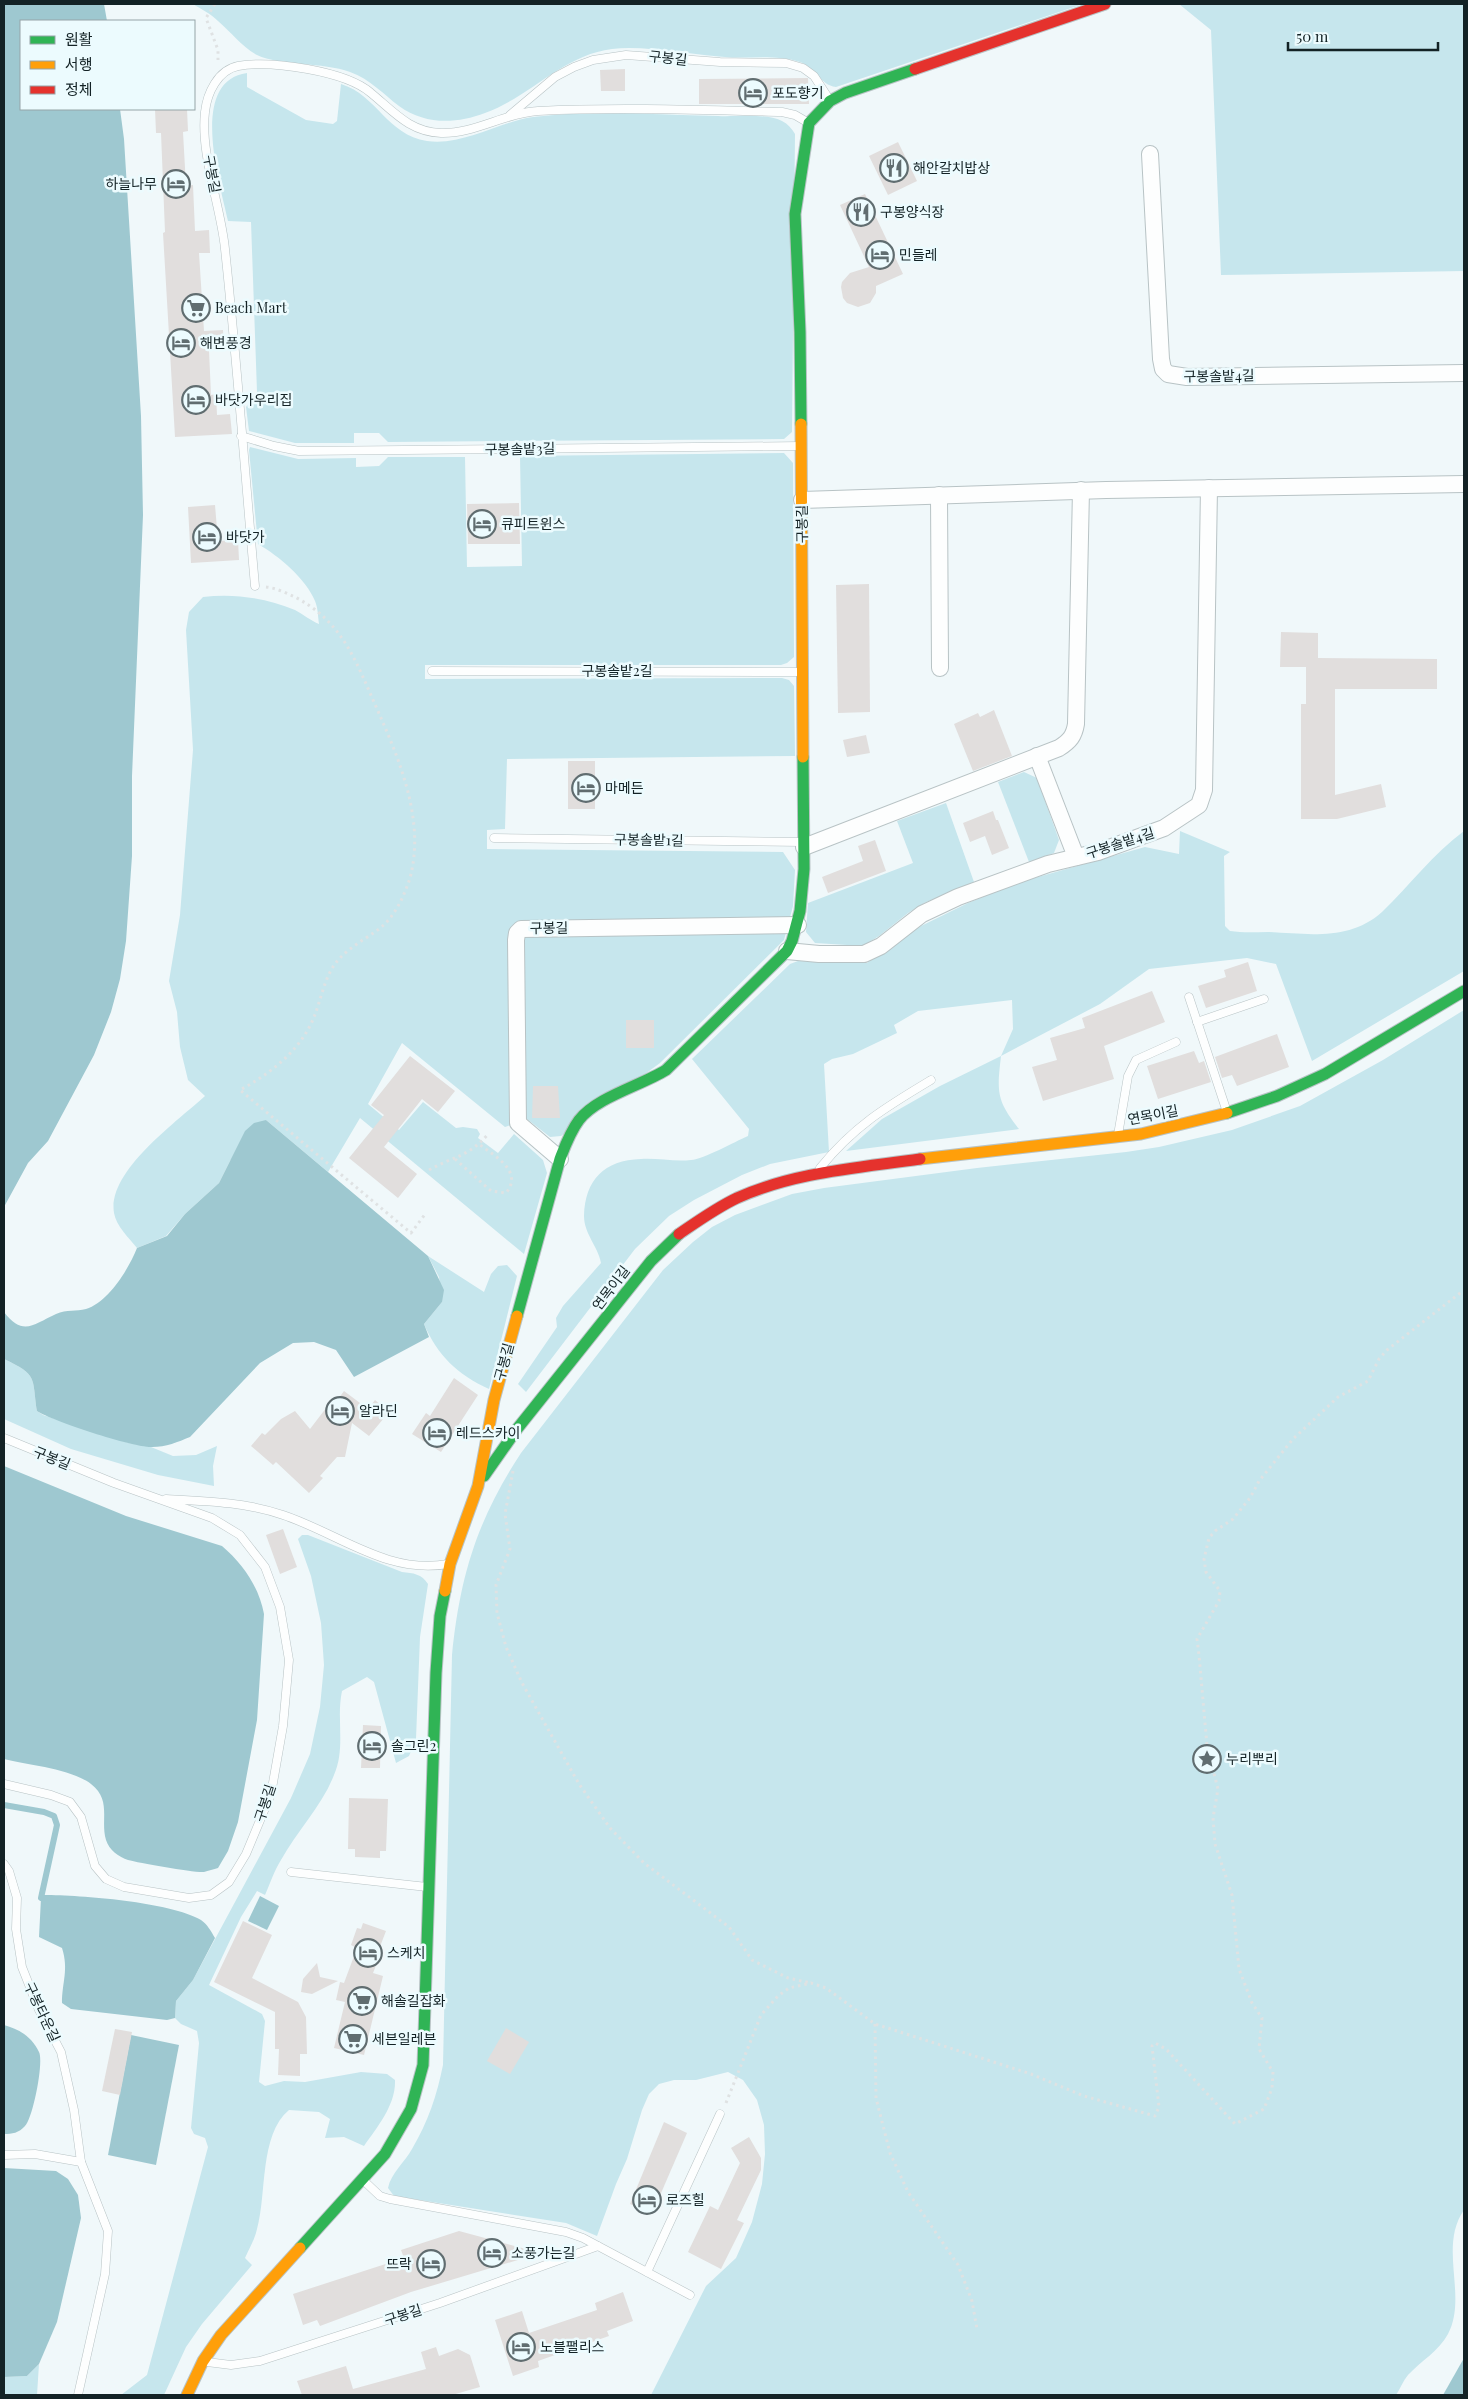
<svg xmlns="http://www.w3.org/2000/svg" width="1468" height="2399" font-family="'Playfair Display','Noto Sans KR',serif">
<rect width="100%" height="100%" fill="#f0f8fa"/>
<g fill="#c6e6ed">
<path d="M193,4H1083L836,87C820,85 815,67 800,62C776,54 749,59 725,57C690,55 645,45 612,49C563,55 530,97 485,113C456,124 425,125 399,106C383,94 370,79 350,72C323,62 280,66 257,55C241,46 232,33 218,21C211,14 201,9 193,4Z"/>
<polygon points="1179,4 1464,4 1464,271 1221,275 1211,30"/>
<path d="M247,73V87L306,120L333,124L337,121L341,84C377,95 387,135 427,141C463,146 498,122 533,117C594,109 657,115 718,116C737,117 765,113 782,121C788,124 792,129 795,134L792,432L784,439L388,442L379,433H354V443H295L249,431L246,407L257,392L251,222L228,221C220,183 188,81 247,73Z"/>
<path d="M250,447L298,459L356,458V467L379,466L388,457H465L467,567L522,566L520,456L784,453L793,463L794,657L787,663L781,665H425V679L782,678L789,680L794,686L795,756L507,759L505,829L487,830V849L783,852L795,870L793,906L784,940L660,1063L561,1136L550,1137L527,1119L505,1127L402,1043L368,1104L399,1130L423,1102L456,1128L463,1127L477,1129L480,1134L478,1138L498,1153L514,1134L543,1160L547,1173L524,1254L360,1118L328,1172L266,1120L230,1161L219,1183L185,1214L166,1236L137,1248C130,1239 116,1226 114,1213C107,1171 178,1121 205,1096L188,1080L180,1047L177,1012L169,981L180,915L193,750L186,630L189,612L203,597C234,593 266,598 295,610C303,614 311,621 319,624C318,617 318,608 315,601C306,579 279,556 258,544L249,450Z"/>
<polygon points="1024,772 1037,778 1059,840 1054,853 1029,862 998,782"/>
<polygon points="946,803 974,882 924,903 908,913 879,936 863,946 815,943 806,932 808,903 913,863 897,821"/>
<path d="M1180,831L1230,852L1224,856L1225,926L1230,931C1243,933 1255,932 1268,932C1308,934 1350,941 1382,912C1410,885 1433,854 1464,831V971L1312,1061L1276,964L1247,958L1149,969L1100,1004L1001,1056C997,1092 996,1100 1019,1129L846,1151L882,1119L940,1086L1001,1056L1013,1029L1012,1000L918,1011L894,1025L897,1033L853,1054L832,1059L824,1064L829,1152L770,1164L742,1175L694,1200L669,1216L635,1249L526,1392L518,1384L557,1327L556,1318L563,1306L601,1263C598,1246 584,1234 584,1216C585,1180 604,1160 641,1159C658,1158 675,1162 691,1160C704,1159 734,1142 748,1136L749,1129L692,1059L790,964L798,961L867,963L921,926L968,903L1020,882L1145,847L1179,854Z"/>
<path d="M1464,1010V2210C1438,2247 1468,2296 1448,2334C1439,2351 1421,2361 1408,2375C1403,2381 1400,2389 1396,2395H651L706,2286L736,2258L752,2222L762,2184L765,2154L764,2125L757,2100L743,2080L728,2072L696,2080H674L659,2084L649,2094L642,2110L627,2159L616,2184L597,2236L566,2223L394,2196L388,2188C391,2173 405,2162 412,2149C428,2122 437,2095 443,2065L452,1655C460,1576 477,1520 521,1453L663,1270L693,1242L712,1227L735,1215L792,1194L824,1188L977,1168L1126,1152L1159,1147L1232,1130L1300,1106L1383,1060Z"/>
<path d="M428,1256L484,1292L491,1274L498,1266L507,1265L517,1276L489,1389C458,1375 437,1355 424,1324L442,1302L439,1277Z"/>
<path d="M4,1359C38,1375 32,1377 37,1411L43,1415L129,1443L151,1447L173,1456L196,1455L217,1446L213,1466L214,1486L158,1475L71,1449L4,1419Z"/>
<path d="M302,1535H308L402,1572C413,1573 422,1574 428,1584L420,1637L416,1739L409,1756L396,1763L374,1682L367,1677L342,1691C336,1719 346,1748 334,1775C322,1806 297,1831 281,1860C274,1871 270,1884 265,1895L257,1891L241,1917L209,1985L262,2014L265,2021L259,2082L265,2086L284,2081L305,2082L361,2072L387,2074L395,2080C396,2105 377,2127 364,2146L344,2137L325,2138L330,2119L319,2112L289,2110C259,2135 267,2194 257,2229C255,2239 249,2249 245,2258L252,2265L202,2324L186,2347L164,2395H121L147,2375L208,2147L205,2138L194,2134L191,2128L199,2043L197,2031L181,2024L175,2018L176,2001L193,1980L291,1798L310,1754L320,1707L324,1665L321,1623L311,1576L298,1539Z"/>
<polygon points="39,2364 37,2395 4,2395 4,2377 27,2376"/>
</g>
<g fill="#9ec8d0">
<polygon points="4,4 104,4 107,21 21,21 21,109 120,109 124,139 141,416 143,515 132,776 132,856 126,941 120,979 111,1012 94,1055 48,1141 28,1163 4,1207"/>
<path d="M266,1120L428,1256L444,1290L442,1302L424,1324L429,1337L354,1377L336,1350L314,1342L293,1343L260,1363L190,1437C178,1442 166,1447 152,1447C135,1448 52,1421 37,1411C32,1377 38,1375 4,1359V1312C23,1337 34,1324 56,1314C67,1309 76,1312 86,1309C109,1302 129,1268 137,1248L167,1236L185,1214L219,1183L245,1131L254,1123Z"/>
<path d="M4,1466L126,1516L222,1546C243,1564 259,1587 264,1614L257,1720L238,1822L228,1851L218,1868C214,1869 208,1871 204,1872C195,1873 139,1863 128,1860C119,1857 109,1850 106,1840C100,1820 112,1800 91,1784C72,1769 28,1765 4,1759Z"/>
<path d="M44,1895C81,1895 170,1902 201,1920C207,1924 211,1931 215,1938L193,1980L176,2001L175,2018L167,2020L71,2009L62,2003C62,1982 69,1970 62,1948L39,1937L41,1898Z"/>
<polygon points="260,1896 279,1906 267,1930 248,1921"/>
<path d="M4,2025C19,2029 32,2037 39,2052C44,2062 33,2118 25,2126C19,2133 12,2134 4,2134Z"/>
<polygon points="131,2035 179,2045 156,2165 108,2155"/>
<polygon points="4,2168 56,2171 68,2179 78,2195 81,2218 57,2322 39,2364 27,2376 4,2377"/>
<polygon points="1464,2358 1464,2395 1443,2395"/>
</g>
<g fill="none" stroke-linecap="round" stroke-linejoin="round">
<polyline stroke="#9ec8d0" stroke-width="6" points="4,1805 44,1812 54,1816 57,1825 41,1898"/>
</g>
<g fill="#e1dedd">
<polygon points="625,69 625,91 601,91 600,70"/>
<polygon points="808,78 809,104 699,104 699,79"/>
<polygon points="155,109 187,109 188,131 183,132 186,186 193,185 195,231 209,230 210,253 199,253 204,331 223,330 224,349 209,350 211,395 216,394 217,415 230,414 232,434 175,437 163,233 165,232 161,133 156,133"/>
<polygon points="898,142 917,181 888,195 869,156"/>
<polygon points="865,194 903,274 876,286 876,293 870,303 858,307 847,303 843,298 841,287 842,282 850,273 869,267 840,205"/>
<polygon points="519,503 520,544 468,544 467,504"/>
<polygon points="215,505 218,541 238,540 239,560 191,563 188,507"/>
<polygon points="869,584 870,712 838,713 836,585"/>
<polygon points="1281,632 1318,633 1318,658 1437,659 1437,689 1335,689 1335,795 1381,784 1386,807 1337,819 1301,819 1301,704 1306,704 1306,667 1280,667"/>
<polygon points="994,710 1012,756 973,771 954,724 978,713 980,717"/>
<polygon points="866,735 870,753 847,757 843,740"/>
<rect x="568" y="761" width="27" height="48"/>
<polygon points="993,811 996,820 998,820 1009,848 992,855 985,836 970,842 963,823"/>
<polygon points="875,840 886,871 828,893 822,877 863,861 858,846"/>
<polygon points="1248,962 1257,991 1206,1008 1198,986 1226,977 1224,970"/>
<polygon points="1152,991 1165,1022 1104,1046 1114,1079 1043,1101 1032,1067 1057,1060 1050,1038 1085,1028 1082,1018"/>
<rect x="626" y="1020" width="28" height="28"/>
<polygon points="1277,1034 1289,1067 1237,1086 1232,1075 1222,1078 1215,1057"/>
<polygon points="1194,1051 1199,1063 1204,1061 1211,1082 1158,1099 1147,1066"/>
<polygon points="410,1056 455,1091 438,1112 422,1099 384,1147 417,1174 398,1198 349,1158 384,1115 371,1105"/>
<polygon points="533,1086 558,1086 560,1118 532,1118"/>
<polygon points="454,1378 478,1395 441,1452 412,1434 426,1413 430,1416"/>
<polygon points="344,1391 368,1409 375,1400 389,1412 369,1436 352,1423 345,1457 337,1457 320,1476 323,1478 309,1493 276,1462 273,1465 251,1446 262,1433 265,1435 281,1419 295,1411 310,1429 333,1399 336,1402"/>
<polygon points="283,1529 297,1567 280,1574 266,1535"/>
<polygon points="363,1725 381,1726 380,1768 361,1768"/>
<polygon points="349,1798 388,1799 386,1851 380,1851 380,1858 355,1857 355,1849 348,1849"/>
<polygon points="243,1921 272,1935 252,1978 298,2002 306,2017 307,2054 300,2054 300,2076 278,2075 279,2049 275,2049 275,2012 214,1982"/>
<polygon points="363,1923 386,1931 376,1957 379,1958 373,1973 383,1976 364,2055 334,2048 345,2002 336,2000 340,1982 344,1983 357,1948 351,1945 357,1928 361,1929"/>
<polygon points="317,1963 320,1977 338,1981 312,1994 301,1992 303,1979"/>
<polygon points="506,2028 529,2042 510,2074 487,2061"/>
<polygon points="115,2029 132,2032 120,2095 102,2091"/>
<polygon points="664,2122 687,2133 652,2214 630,2204"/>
<polygon points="749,2137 761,2158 761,2170 737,2220 744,2223 721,2269 688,2252 710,2206 718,2210 740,2163 731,2148"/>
<polygon points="459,2231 541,2253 411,2292 320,2326 317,2320 303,2325 293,2294 404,2258 401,2250"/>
<polygon points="623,2292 633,2321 607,2331 609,2336 538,2361 539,2367 513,2376 495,2320 522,2311 529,2333 597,2310 595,2303"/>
<polygon points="436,2347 439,2356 458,2349 470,2355 480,2387 452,2395 302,2395 297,2381 346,2366 353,2389 426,2369 421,2352"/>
</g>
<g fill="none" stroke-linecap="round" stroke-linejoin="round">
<defs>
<g id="lane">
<polyline points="510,115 555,77 574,67 593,60 626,55 720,62 786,63 803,68 814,76 829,99"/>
<polyline points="241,436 274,446 299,451 800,446"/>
<path d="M255,586C245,474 237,361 225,249C221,207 200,154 205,112C207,93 218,70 238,66C271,60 346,71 371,93C394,112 410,132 441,133C474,134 505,113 538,111C619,107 701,110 782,112L795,115L807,122"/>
<polyline points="432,671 800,672"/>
<polyline points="494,838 802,842"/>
<polyline points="1189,997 1227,1112"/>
<polyline points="1197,1022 1264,999"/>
<polyline points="1118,1135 1128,1076 1136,1060 1176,1042"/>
<path d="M820,1168C854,1126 886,1107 931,1080"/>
<polyline points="4,1438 114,1483 212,1518 240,1535 265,1567 280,1607 289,1660 283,1726 271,1794 246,1854 229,1882 211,1895 189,1898 124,1887 106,1879 95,1866 81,1817 70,1802 51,1795 4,1784"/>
<path d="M166,1499C206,1501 245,1502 283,1515C338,1533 387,1575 448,1564"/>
<polyline points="4,1864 9,1871 17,1898 16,1929 22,1967 39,2010 61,2052 74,2110 81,2162 108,2231 105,2274 78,2395"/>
<polyline points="291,1872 427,1887"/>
<polyline points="4,2155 35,2154 81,2162"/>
<polyline points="363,2180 380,2196 390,2199 566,2232 583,2238 690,2295"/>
<polyline points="647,2272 720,2114"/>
<polyline points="207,2362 231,2365 260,2361 440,2303 598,2246"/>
</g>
<g id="street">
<polyline points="1150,154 1161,359 1163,369 1168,374 1187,377 1464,373"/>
<polyline points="939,495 940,668"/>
<polyline points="802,500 1106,490 1464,484"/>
<polyline points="1037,756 1076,857"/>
<path d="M804,847L1059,748C1070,741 1074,736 1076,724L1081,490"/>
<polyline points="787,951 819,954 864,954 881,946 922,914 958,897 1048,864 1098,852 1164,828 1199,805 1204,790 1209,488"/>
<polyline points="560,1159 518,1123 516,940 517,933 521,929 798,925"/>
</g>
<g id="fast">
<polyline points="801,424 800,332 795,214 809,123 830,101 845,93 915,69"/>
<polyline points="1227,1113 1277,1096 1325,1074 1464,991"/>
<path d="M517,1316L560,1159C565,1146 570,1132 579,1120C597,1097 640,1086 666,1070L787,951L792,941L800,911L804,869L803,757"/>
<polyline points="484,1476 517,1429 651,1261 679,1234"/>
<polyline points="300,2248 385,2154 411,2109 423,2065 436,1673 440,1616 445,1591"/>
</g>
<g id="slow">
<polyline points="801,424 803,757"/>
<polyline points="920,1159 1141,1134 1227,1113"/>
<polyline points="445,1591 450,1564 478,1486 494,1400 517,1316"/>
<polyline points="187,2395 203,2361 221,2335 300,2248"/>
</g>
<g id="jam">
<polyline points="915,69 1105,4"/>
<path d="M679,1234C698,1221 716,1208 737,1198C795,1172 859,1168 920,1159"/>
</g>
</defs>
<use href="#lane" stroke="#b8c3c5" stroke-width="9"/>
<use href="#street" stroke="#b8c3c5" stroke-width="18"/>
<use href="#fast" stroke="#b8c3c5" stroke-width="13"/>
<use href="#slow" stroke="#b8c3c5" stroke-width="13"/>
<use href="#jam" stroke="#b8c3c5" stroke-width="13"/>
<g stroke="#dfe2e3" stroke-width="3" stroke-dasharray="2.5 4" stroke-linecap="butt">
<polyline points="215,4 206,18 218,50 218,60"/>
<path d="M266,587C276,588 286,593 295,597C337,619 352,651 370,693C394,748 427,815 410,878C404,896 395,917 379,929C364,940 346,949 335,964C324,979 321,1000 314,1017C301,1050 270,1074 240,1090L411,1233L426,1213"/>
<path d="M455,1159L491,1191L506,1193C524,1171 494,1156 479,1144"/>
<path d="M429,1170C454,1156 469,1157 489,1133"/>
<polyline points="513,1471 505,1514 510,1549 496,1585 497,1613 506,1647 522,1683 579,1784 610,1828 644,1863 729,1927 752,1960 788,1978 811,1983"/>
<polyline points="875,2024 876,2098 890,2153 908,2192 958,2265 972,2301 977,2329"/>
<polyline points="726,2103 761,2015 778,1996 789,1988 811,1983 826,1988 875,2024 1031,2074 1084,2096 1155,2116 1159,2107 1152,2046 1155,2043 1166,2049 1235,2124 1264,2109 1272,2088 1273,2072 1259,2049 1262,2018 1252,2003 1239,1969 1232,1895 1215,1844 1213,1818 1218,1789 1207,1746 1199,1655 1197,1639 1219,1601 1220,1591 1206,1572 1204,1559 1209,1538 1215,1531 1233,1519 1250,1498 1259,1481 1293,1439 1338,1397 1368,1381 1379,1359 1387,1350 1464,1290"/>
</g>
<use href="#lane" stroke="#fdfefe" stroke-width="8"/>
<use href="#street" stroke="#fdfefe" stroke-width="16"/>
<use href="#fast" stroke="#30b455" stroke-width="11"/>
<use href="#slow" stroke="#ff9f0a" stroke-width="11"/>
<use href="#jam" stroke="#e5322d" stroke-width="11"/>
</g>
<defs>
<symbol id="hotel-ring" viewBox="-11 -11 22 22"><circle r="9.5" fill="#ecfbfe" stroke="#606d70" stroke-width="1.5"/><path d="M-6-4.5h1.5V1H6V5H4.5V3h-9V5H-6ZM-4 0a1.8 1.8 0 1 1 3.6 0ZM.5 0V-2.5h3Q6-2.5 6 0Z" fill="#606d70"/></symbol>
<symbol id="restaurant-ring" viewBox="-11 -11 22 22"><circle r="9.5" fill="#ecfbfe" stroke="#606d70" stroke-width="1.5"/><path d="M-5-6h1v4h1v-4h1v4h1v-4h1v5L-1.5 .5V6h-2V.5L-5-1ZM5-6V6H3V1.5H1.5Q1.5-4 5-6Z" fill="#606d70"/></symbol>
<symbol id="supermarket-ring" viewBox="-11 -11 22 22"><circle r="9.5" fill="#ecfbfe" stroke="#606d70" stroke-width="1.5"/><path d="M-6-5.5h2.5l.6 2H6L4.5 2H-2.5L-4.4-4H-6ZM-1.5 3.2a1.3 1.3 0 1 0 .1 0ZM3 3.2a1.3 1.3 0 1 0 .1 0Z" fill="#606d70"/></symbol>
<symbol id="sight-ring" viewBox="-11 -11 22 22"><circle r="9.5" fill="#ecfbfe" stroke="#606d70" stroke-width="1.5"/><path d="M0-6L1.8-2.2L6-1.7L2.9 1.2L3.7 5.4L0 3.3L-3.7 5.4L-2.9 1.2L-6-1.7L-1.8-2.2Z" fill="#606d70"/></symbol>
</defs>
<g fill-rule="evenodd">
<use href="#hotel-ring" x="737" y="77" width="32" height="32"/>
<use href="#restaurant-ring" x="878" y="152" width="32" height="32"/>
<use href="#hotel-ring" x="160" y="168" width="32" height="32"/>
<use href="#restaurant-ring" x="845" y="196" width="32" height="32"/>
<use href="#hotel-ring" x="864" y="239" width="32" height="32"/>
<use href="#supermarket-ring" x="180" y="292" width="32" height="32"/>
<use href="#hotel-ring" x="165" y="327" width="32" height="32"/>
<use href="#hotel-ring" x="180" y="384" width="32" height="32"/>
<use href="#hotel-ring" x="466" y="508" width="32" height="32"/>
<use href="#hotel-ring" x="191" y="521" width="32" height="32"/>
<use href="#hotel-ring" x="570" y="772" width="32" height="32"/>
<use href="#hotel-ring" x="324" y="1395" width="32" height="32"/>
<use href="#hotel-ring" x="421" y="1417" width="32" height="32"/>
<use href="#hotel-ring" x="356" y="1730" width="32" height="32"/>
<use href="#sight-ring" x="1191" y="1743" width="32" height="32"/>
<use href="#hotel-ring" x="352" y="1937" width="32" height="32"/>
<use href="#supermarket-ring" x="346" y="1985" width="32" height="32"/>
<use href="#supermarket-ring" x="337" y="2023" width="32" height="32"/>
<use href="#hotel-ring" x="631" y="2184" width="32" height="32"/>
<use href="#hotel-ring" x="476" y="2237" width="32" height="32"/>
<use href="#hotel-ring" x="415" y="2248" width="32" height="32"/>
<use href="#hotel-ring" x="505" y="2331" width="32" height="32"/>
</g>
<g text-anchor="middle" stroke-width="5" stroke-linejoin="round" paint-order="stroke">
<g font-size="14" fill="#132225" stroke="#ecfbfe">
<text transform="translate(668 58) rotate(6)" y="5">구봉길</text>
<text transform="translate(212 174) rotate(79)" y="5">구봉길</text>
<text transform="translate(1219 376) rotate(-1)" y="5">구봉솔밭4길</text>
<text transform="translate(520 449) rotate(-1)" y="5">구봉솔밭3길</text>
<text transform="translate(802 524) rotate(-91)" y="5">구봉길</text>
<text x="617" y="676">구봉솔밭2길</text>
<text transform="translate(649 840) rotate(1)" y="5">구봉솔밭1길</text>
<text transform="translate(1120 843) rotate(-18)" y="5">구봉솔밭4길</text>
<text transform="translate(549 928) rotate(-1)" y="5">구봉길</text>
<text transform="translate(1153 1115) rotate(-11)" y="5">연목이길</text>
<text transform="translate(611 1288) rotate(-53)" y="5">연목이길</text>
<text transform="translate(504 1362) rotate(-75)" y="5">구봉길</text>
<text transform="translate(52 1458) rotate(22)" y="5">구봉길</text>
<text transform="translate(265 1803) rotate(-72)" y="5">구봉길</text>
<text transform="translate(42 2012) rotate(65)" y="5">구봉타운길</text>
<text transform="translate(403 2315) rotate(-18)" y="5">구봉길</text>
</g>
<g font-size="14" fill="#132225" stroke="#ecfbfe" text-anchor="start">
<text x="772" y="98">포도향기</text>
<text x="913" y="173">해안갈치밥상</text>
<text x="157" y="189" text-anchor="end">하늘나무</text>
<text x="880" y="217">구봉양식장</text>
<text x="899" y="260">민들레</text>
<text x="215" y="313">Beach Mart</text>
<text x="200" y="348">해변풍경</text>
<text x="215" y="405">바닷가우리집</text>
<text x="501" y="529">큐피트윈스</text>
<text x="226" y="542">바닷가</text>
<text x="605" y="793">마메든</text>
<text x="359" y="1416">알라딘</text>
<text x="456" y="1438">레드스카이</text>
<text x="391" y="1751">솔그린2</text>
<text x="1226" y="1764">누리뿌리</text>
<text x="387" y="1958">스케치</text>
<text x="381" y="2006">해솔길잡화</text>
<text x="372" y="2044">세븐일레븐</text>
<text x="666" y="2205">로즈힐</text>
<text x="511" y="2258">소풍가는길</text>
<text x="412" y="2269" text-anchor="end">뜨락</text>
<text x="540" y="2352">노블팰리스</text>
</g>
</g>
<rect width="1468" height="2399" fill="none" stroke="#132225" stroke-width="10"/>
<rect x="20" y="20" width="175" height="90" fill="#ecfbfe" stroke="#95a4a7"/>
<rect x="30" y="36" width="25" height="8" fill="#30b455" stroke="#95a4a7"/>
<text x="65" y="45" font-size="15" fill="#132225">원활</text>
<rect x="30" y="61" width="25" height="8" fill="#ff9f0a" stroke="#95a4a7"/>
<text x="65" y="70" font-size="15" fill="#132225">서행</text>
<rect x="30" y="86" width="25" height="8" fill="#e5322d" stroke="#95a4a7"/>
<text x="65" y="95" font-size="15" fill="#132225">정체</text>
<path d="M1288 42v8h150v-8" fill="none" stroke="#132225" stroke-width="2.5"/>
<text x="1296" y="42" font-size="15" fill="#132225" stroke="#ecfbfe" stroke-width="4" paint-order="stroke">50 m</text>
</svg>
